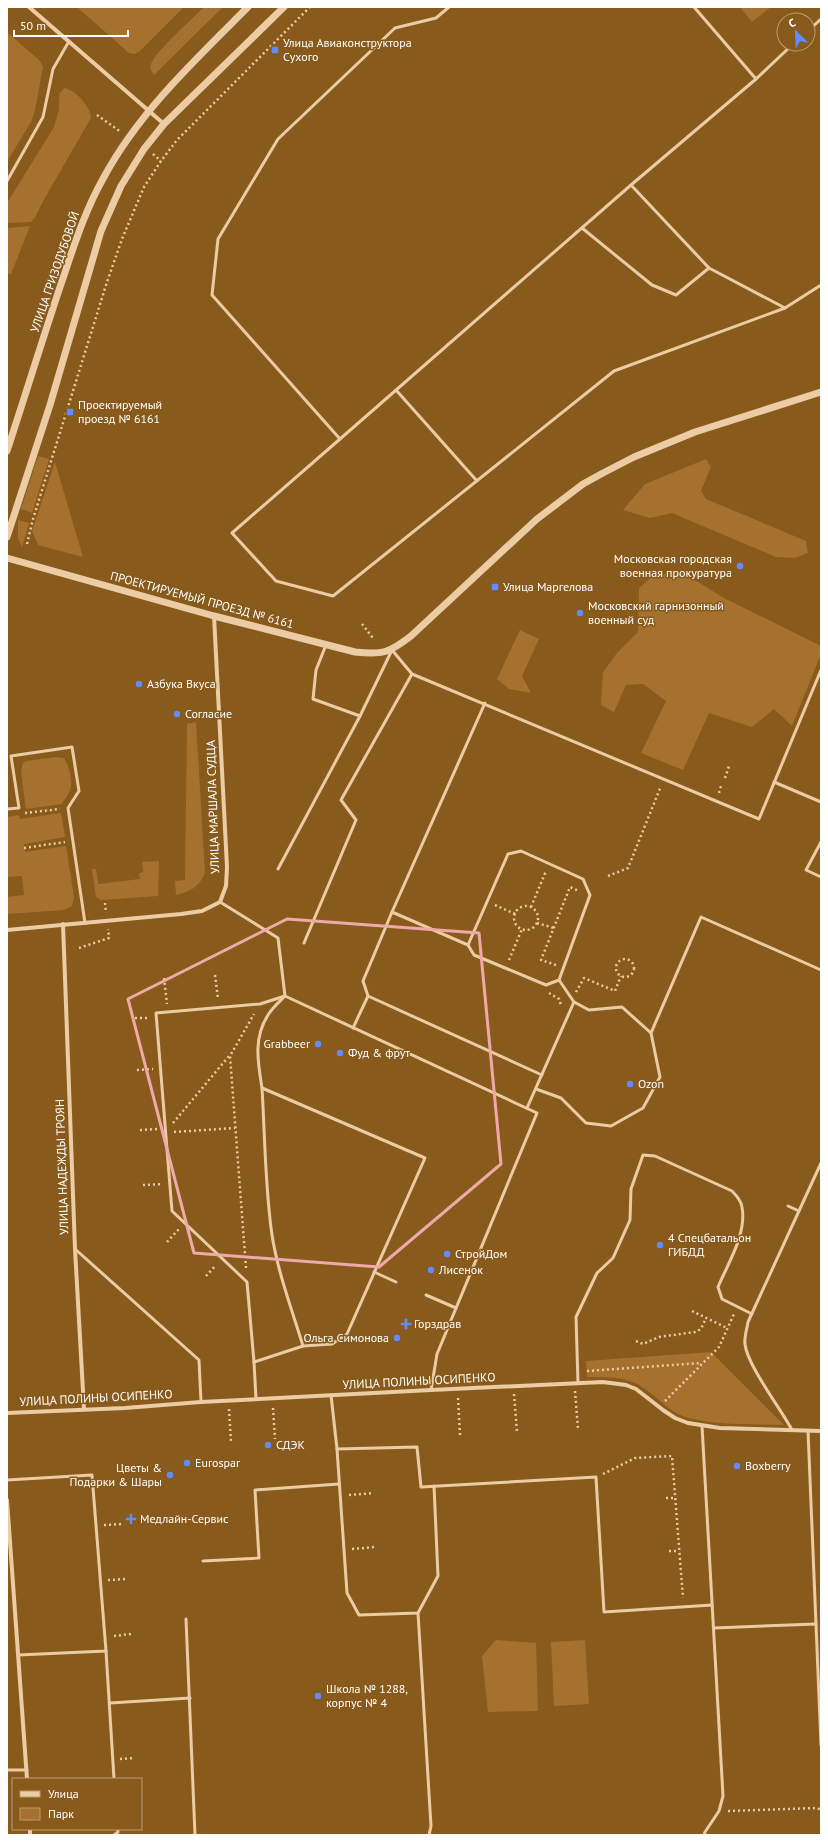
<svg xmlns="http://www.w3.org/2000/svg" width="828" height="1842" font-family="'PT Sans',sans-serif">
<rect width="100%" height="100%" fill="#885a1b"/>
<g fill="#a6712e">
<polygon points="77,7 184,7 139,52 134,54 129,53"/>
<path d="M204,7H223L154,75C152,72 149,68 151,64C154,53 194,17 204,7Z"/>
<polygon points="740,7 771,7 752,22"/>
<polygon points="7,32 40,61 43,67 35,110 31,122 7,162"/>
<path d="M64,88C75,89 91,107 91,118L46,196L35,217L31,222L7,223V203L54,127L59,110V94Z"/>
<polygon points="30,226 11,274 7,273 7,228"/>
<polygon points="38,456 49,459 32,513 21,509"/>
<polygon points="706,459 711,467 701,491 706,499 806,541 808,553 795,558 776,557 672,513 650,518 623,510 645,484"/>
<polygon points="55,462 83,557 38,545 32,531"/>
<polygon points="18,520 29,523 22,547 18,539"/>
<polygon points="656,573 688,576 724,598 821,646 821,654 792,726 774,709 752,727 709,713 683,770 641,753 666,701 643,684 626,685 614,712 601,705 603,672 617,653 638,632 639,588"/>
<polygon points="520,630 539,639 522,676 531,693 509,689 497,679"/>
<path d="M196,722L205,873C199,887 190,892 176,895L175,881L185,880L187,724Z"/>
<path d="M56,757L64,758C69,765 73,781 70,790C69,795 64,799 62,804L26,809L21,772L23,763L26,761Z"/>
<polygon points="61,813 65,837 24,844 25,852 66,846 74,897 72,906 64,910 7,914 7,897 24,895 22,876 7,877 7,817 19,815 20,819"/>
<polygon points="159,861 158,896 101,900 96,897 92,869 96,869 98,884 140,879 139,873 143,872 142,862"/>
<path d="M711,1352L784,1425C753,1424 720,1426 689,1418C665,1412 652,1388 630,1381C617,1376 601,1378 587,1377L586,1361Z"/>
<polygon points="496,1640 536,1643 538,1711 488,1712 482,1656"/>
<polygon points="585,1640 589,1704 554,1706 551,1642"/>
</g>
<g fill="none" stroke-linecap="round" stroke-linejoin="round">
<g stroke="#eccca4" stroke-width="2.5" stroke-dasharray="2 3" stroke-linecap="butt">
<polyline points="97,115 121,132"/>
<polyline points="153,154 161,161"/>
<polyline points="27,544 33,519 107,282 122,239 144,187 161,161 177,140 310,7"/>
<polyline points="362,624 373,638"/>
<polyline points="725,778 729,766"/>
<polyline points="719,793 721,786"/>
<polyline points="25,813 60,809"/>
<polyline points="24,848 65,842"/>
<polyline points="608,876 628,868 661,786"/>
<polyline points="105,903 106,913"/>
<polyline points="495,905 515,914"/>
<circle cx="526" cy="918" r="12"/>
<polyline points="531,907 546,871"/>
<polyline points="537,923 554,928"/>
<polyline points="79,948 109,938 108,929"/>
<circle cx="625" cy="968" r="9"/>
<polyline points="509,960 522,929"/>
<polyline points="556,965 541,960 570,887 579,891"/>
<polyline points="215,975 218,999"/>
<polyline points="164,978 167,1004"/>
<polyline points="576,992 584,978 615,991 621,976"/>
<polyline points="549,993 559,999 561,1005"/>
<polyline points="135,1018 148,1018"/>
<polyline points="137,1070 153,1069"/>
<polyline points="173,1123 229,1056"/>
<polyline points="140,1130 158,1129"/>
<polyline points="174,1132 235,1128"/>
<polyline points="143,1185 163,1184"/>
<polyline points="167,1242 179,1229"/>
<polyline points="246,1268 230,1056 254,1014"/>
<polyline points="206,1276 216,1265"/>
<polyline points="692,1311 727,1328"/>
<polyline points="636,1341 643,1344 659,1337 695,1332 701,1329 706,1318"/>
<polyline points="587,1371 701,1363"/>
<polyline points="575,1391 578,1429"/>
<polyline points="514,1394 517,1432"/>
<polyline points="458,1398 460,1435"/>
<polyline points="665,1401 719,1347 734,1314"/>
<polyline points="273,1408 275,1439"/>
<polyline points="229,1409 231,1442"/>
<polyline points="603,1474 635,1458 672,1456 683,1598"/>
<polyline points="349,1495 374,1493"/>
<polyline points="666,1498 675,1498"/>
<polyline points="104,1525 123,1524"/>
<polyline points="352,1549 375,1547"/>
<polyline points="669,1551 679,1551"/>
<polyline points="108,1580 127,1579"/>
<polyline points="114,1636 131,1634"/>
<polyline points="120,1759 134,1758"/>
<polyline points="728,1811 817,1808 821,1810"/>
</g>
<g stroke="#eccca4" stroke-width="3">
<polyline points="449,7 436,18 395,28 278,139 218,239 212,295 340,439 631,185 756,79 694,7"/>
<polyline points="808,31 821,19"/>
<polyline points="756,79 793,44"/>
<polyline points="7,181 43,117 53,69 68,43"/>
<polyline points="582,228 652,285 676,295 709,268 631,185"/>
<polyline points="709,268 785,308"/>
<polyline points="396,390 477,481"/>
<polyline points="340,439 232,533 276,581 333,596 614,371 785,308 821,285"/>
<polyline points="360,716 392,650 412,674 759,819 821,670"/>
<polyline points="774,782 821,802"/>
<polyline points="7,809 19,808 11,756 72,747 79,791 68,808 85,923"/>
<polyline points="821,842 806,870 821,877"/>
<polygon points="521,851 583,879 590,895 559,980 546,985 474,955 468,945 508,854"/>
<polyline points="278,869 360,716 313,699 316,670 326,645"/>
<polyline points="220,902 278,938 285,996 260,1004 156,1013 172,1211 247,1282 254,1362 256,1399"/>
<polyline points="392,912 485,703"/>
<polyline points="304,943 356,820 341,800 412,674"/>
<polyline points="468,945 392,912 363,981 368,996 542,1075"/>
<polyline points="353,1028 368,996"/>
<polyline points="651,1033 701,917 821,970"/>
<path d="M262,1088C265,1137 265,1187 272,1235C278,1273 292,1310 303,1346"/>
<polyline points="536,1089 561,1098 586,1123 611,1126 643,1108 660,1077 651,1033 622,1007 589,1010 574,1002"/>
<polyline points="527,1108 574,1002 559,980"/>
<polyline points="788,1206 799,1211"/>
<polyline points="75,1249 199,1360 201,1402"/>
<polyline points="374,1272 396,1282"/>
<polyline points="426,1295 456,1308"/>
<path d="M254,1362L303,1346L332,1344L347,1334L425,1158L262,1088C258,1063 253,1038 268,1015C272,1008 279,1002 285,996L537,1113L437,1354L431,1390"/>
<path d="M578,1383L576,1317L597,1273L613,1258L630,1220L631,1189L643,1155L655,1156L732,1191C736,1195 741,1200 742,1207C747,1234 728,1263 718,1287L722,1299L752,1314"/>
<polyline points="331,1395 337,1449 417,1447 421,1487 596,1477 604,1612 712,1605"/>
<polyline points="702,1426 723,1796 719,1811 705,1832 704,1835"/>
<path d="M792,1430C781,1409 747,1365 745,1344C744,1337 747,1329 748,1322L821,1163"/>
<polyline points="808,1431 821,1745"/>
<polyline points="337,1449 347,1593 359,1615 418,1613 438,1576 434,1486"/>
<polyline points="7,1480 92,1475 106,1651 18,1655"/>
<polyline points="203,1561 259,1558 255,1490 339,1484"/>
<polyline points="418,1613 431,1826 429,1835"/>
<polyline points="186,1619 195,1835"/>
<polyline points="714,1628 816,1624"/>
<polyline points="106,1651 114,1779"/>
<polyline points="110,1703 190,1698"/>
<polyline points="7,1770 27,1770"/>
<polyline points="114,1835 118,1832 118,1829"/>
</g>
<g stroke="#eccca4" stroke-width="4">
<polyline points="29,7 164,124"/>
<polyline points="63,924 75,1249 84,1409"/>
<polyline points="7,930 181,914 202,911 220,902 226,886 227,867 214,616"/>
<polyline points="7,1413 125,1408 201,1402 431,1390 603,1382 626,1385 636,1389 663,1410 675,1418 688,1423 720,1428 821,1431"/>
<polyline points="7,1500 27,1779"/>
<polyline points="30,1829 30,1835"/>
</g>
<g stroke="#eccca4" stroke-width="7">
<path d="M7,451C25,396 42,341 60,287C73,249 84,212 104,177C139,112 196,59 248,7"/>
<polyline points="7,537 50,405 101,231 121,186 144,149 164,124 284,7"/>
<path d="M7,558L214,616L355,652C383,655 389,653 411,636L537,519L583,484L603,473L634,457L695,432L821,392"/>
</g>
</g>
<path fill="none" stroke="#efa9a9" stroke-width="3" stroke-linejoin="round" d="M287,919L479,933L501,1164L379,1267L194,1253L128,999Z"/>
<g fill="#608cfe" stroke="#885a1b" stroke-width="1.5">
<rect x="271" y="46" width="8" height="8" rx="2"/>
<rect x="66" y="408" width="8" height="8" rx="2"/>
<circle cx="740" cy="566" r="4"/>
<rect x="491" y="583" width="8" height="8" rx="2"/>
<circle cx="580" cy="613" r="4"/>
<circle cx="139" cy="684" r="4"/>
<circle cx="177" cy="714" r="4"/>
<circle cx="318" cy="1044" r="4"/>
<circle cx="340" cy="1053" r="4"/>
<circle cx="630" cy="1084" r="4"/>
<circle cx="660" cy="1245" r="4"/>
<circle cx="447" cy="1254" r="4"/>
<circle cx="431" cy="1270" r="4"/>
<path d="M404 1318h4v4h4v4h-4v4h-4v-4h-4v-4h4z"/>
<circle cx="397" cy="1338" r="4"/>
<circle cx="268" cy="1445" r="4"/>
<circle cx="187" cy="1463" r="4"/>
<circle cx="737" cy="1466" r="4"/>
<circle cx="170" cy="1475" r="4"/>
<path d="M129 1513h4v4h4v4h-4v4h-4v-4h-4v-4h4z"/>
<circle cx="318" cy="1696" r="4"/>
</g>
<g text-anchor="middle" stroke-width="3" stroke-linejoin="round" paint-order="stroke">
<g font-size="12" fill="#fff" stroke="#885a1b" text-anchor="start">
<text x="283" y="47">Улица Авиаконструктора<tspan x="283" dy="14">Сухого</tspan></text>
<text x="78" y="409">Проектируемый<tspan x="78" dy="14">проезд № 6161</tspan></text>
<text x="732" y="563" text-anchor="end">Московская городская<tspan x="732" dy="14">военная прокуратура</tspan></text>
<text x="503" y="591">Улица Маргелова</text>
<text x="588" y="610">Московский гарнизонный<tspan x="588" dy="14">военный суд</tspan></text>
<text x="147" y="688">Азбука Вкуса</text>
<text x="185" y="718">Согласие</text>
<text x="310" y="1048" text-anchor="end">Grabbeer</text>
<text x="348" y="1057">Фуд &amp; фрут</text>
<text x="638" y="1088">Ozon</text>
<text x="668" y="1242">4 Спецбатальон<tspan x="668" dy="14">ГИБДД</tspan></text>
<text x="455" y="1258">СтройДом</text>
<text x="439" y="1274">Лисенок</text>
<text x="414" y="1328">Горздрав</text>
<text x="389" y="1342" text-anchor="end">Ольга Симонова</text>
<text x="276" y="1449">СДЭК</text>
<text x="195" y="1467">Eurospar</text>
<text x="745" y="1470">Boxberry</text>
<text x="162" y="1472" text-anchor="end">Цветы &amp;<tspan x="162" dy="14">Подарки &amp; Шары</tspan></text>
<text x="140" y="1523">Медлайн-Сервис</text>
<text x="326" y="1693">Школа № 1288,<tspan x="326" dy="14">корпус № 4</tspan></text>
</g>
<g font-size="12" fill="#fff" stroke="#885a1b">
<text transform="translate(55 272) rotate(-71)" y="4">УЛИЦА ГРИЗОДУБОВОЙ</text>
<text transform="translate(202 600) rotate(15)" y="4">ПРОЕКТИРУЕМЫЙ ПРОЕЗД № 6161</text>
<text transform="translate(213 807) rotate(-92)" y="4">УЛИЦА МАРШАЛА СУДЦА</text>
<text transform="translate(62 1167) rotate(-92)" y="4">УЛИЦА НАДЕЖДЫ ТРОЯН</text>
<text transform="translate(419 1381) rotate(-3)" y="4">УЛИЦА ПОЛИНЫ ОСИПЕНКО</text>
<text transform="translate(96 1398) rotate(-3)" y="4">УЛИЦА ПОЛИНЫ ОСИПЕНКО</text>
</g>
</g>
<rect width="828" height="1842" fill="none" stroke="#ffffff" stroke-width="16"/>
<rect x="12" y="1778" width="130" height="52" fill="#885a1b" stroke="#b89c76"/>
<rect x="20" y="1791" width="20" height="6" fill="#eccca4" stroke="#b89c76"/>
<text x="48" y="1798" font-size="12" fill="#ffffff">Улица</text>
<rect x="20" y="1808" width="20" height="12" fill="#a6712e" stroke="#b89c76"/>
<text x="48" y="1818" font-size="12" fill="#ffffff">Парк</text>
<g transform="translate(796 32) rotate(336)"><circle r="19" fill="#885a1b" stroke="#b89c76"/>
<path d="M0-3L7 15L0 10L-7 15Z" fill="#608cfe"/>
<text y="-6" font-size="11" font-weight="bold" text-anchor="middle" fill="#ffffff">С</text>
</g>
<path d="M14 30v6h114v-6" fill="none" stroke="#ffffff" stroke-width="2"/>
<text x="20" y="30" font-size="12" fill="#ffffff" stroke="#885a1b" stroke-width="3" paint-order="stroke">50 m</text>
</svg>
